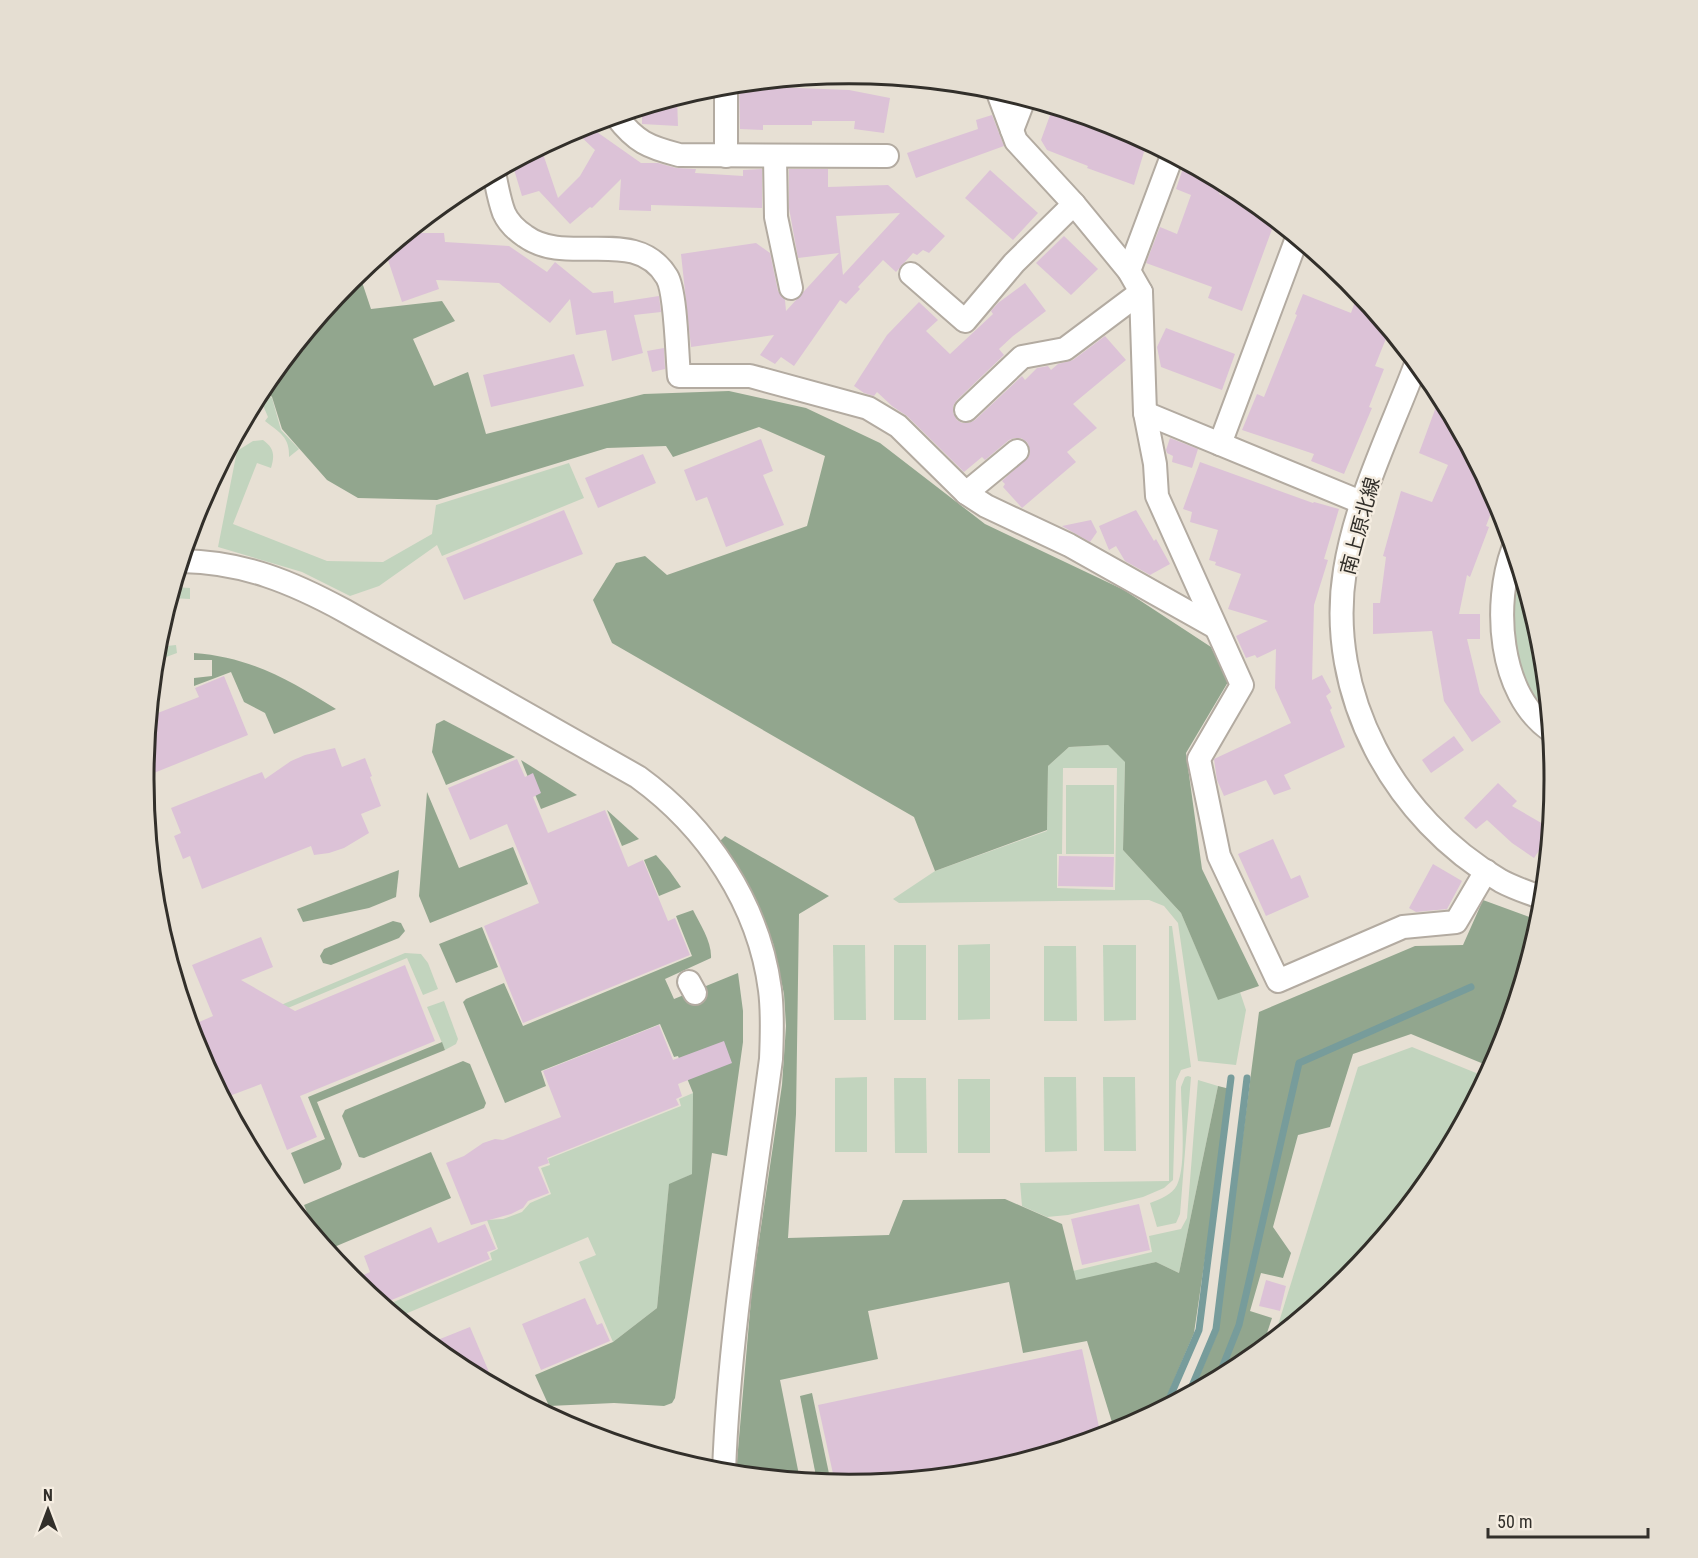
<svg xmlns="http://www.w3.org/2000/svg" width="1698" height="1558" font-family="'Roboto Condensed','Noto Sans JP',sans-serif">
<rect width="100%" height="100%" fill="#e7e0d4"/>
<g fill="#c2d4be" fill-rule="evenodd">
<path d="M268,395L272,398L281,430L299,449L289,457C290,437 279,432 265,421L268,417L262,403Z"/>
<path d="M263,440C274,448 275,455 271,468L257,463L233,524L327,561L383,562L432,534L436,505L569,463L584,498L442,556L437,545L379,586L350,596L302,572L218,547L237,451L253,441Z"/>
<polygon points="1513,549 1541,642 1549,721 1521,696 1502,614"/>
<polygon points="174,587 190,588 190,599 170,598"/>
<polygon points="176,645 177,653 155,661 157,647"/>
<path d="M1108,745L1125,761L1123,850L1181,913L1218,999L1240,992L1246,1010L1236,1065L1198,1061L1178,923L1164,906L1149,900L899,903L893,899L935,871L1047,831L1048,766L1069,747ZM1063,768H1117L1115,890L1057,888V854H1062Z"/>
<rect x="1066" y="785" width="48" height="69"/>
<polygon points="1169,926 1172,926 1191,1067 1181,1070 1176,1081 1173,1180 1164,1188 1143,1197 1068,1215 1047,1217 1022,1206 1020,1183 1169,1181"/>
<polygon points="990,944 990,1019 958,1020 958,945"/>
<polygon points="865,945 866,1020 834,1020 833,945"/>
<rect x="894" y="945" width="32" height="75"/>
<polygon points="1136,945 1136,1020 1104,1021 1103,945"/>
<polygon points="1044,946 1076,946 1077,1021 1044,1021"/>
<polygon points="405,953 421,954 428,963 438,989 423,995 407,958 276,1013 281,1005"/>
<polygon points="444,1001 458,1039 456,1044 445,1050 427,1007"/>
<polygon points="1412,1047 1486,1077 1435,1171 1348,1278 1274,1338 1358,1067"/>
<path d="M1188,1076L1191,1077L1180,1214L1176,1223L1157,1227L1150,1203C1160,1199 1172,1195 1177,1185C1187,1165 1181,1111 1181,1087L1185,1077Z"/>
<polygon points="867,1077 867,1152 835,1152 835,1078"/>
<polygon points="1044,1077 1076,1077 1077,1151 1045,1152"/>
<polygon points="1103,1077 1135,1077 1136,1151 1104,1151"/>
<polygon points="894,1078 926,1078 927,1153 895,1153"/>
<rect x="958" y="1079" width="32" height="74"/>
<polygon points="1198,1080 1218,1086 1179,1273 1156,1262 1076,1281 1073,1271 1152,1252 1149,1236 1181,1229 1187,1218"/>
<polygon points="693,1093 692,1174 669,1185 657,1308 613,1342 579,1262 596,1255 588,1237 398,1317 393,1313 389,1304 492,1260 490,1253 498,1249 487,1220 503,1219 522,1212 530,1203 551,1194 541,1168 550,1165 548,1159 681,1106 679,1099"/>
</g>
<g fill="#92a68e">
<path d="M359,273L371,309L442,301L455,321L413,339L434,386L468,372L486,434L644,394L729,391L806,408L880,443L985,524L1124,590L1211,647L1228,682L1186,753L1202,869L1259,986L1218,1000L1181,913L1123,850L1125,762L1108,745L1069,747L1048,766L1047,830L935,871L914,817L612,643L593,600L616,563L645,556L667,575L807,526L825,456L759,427L673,457L666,446L607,448L437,500L358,498L327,480L282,429L272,397L269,394L277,383L273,374C285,362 285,358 304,350L300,341L350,280Z"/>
<path d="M194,653C250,657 289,680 336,709L274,734L265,713L244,702L231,672L194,686V678L212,676V660H194Z"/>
<polygon points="444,720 515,757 446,785 432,752 436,724"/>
<polygon points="521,760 577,795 541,809"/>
<polygon points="427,792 459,868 513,847 528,884 430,923 419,896"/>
<polygon points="607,810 639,839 622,846"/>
<polygon points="725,836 829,896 799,914 796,1114 788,1238 889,1235 903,1200 1005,1199 1062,1224 1076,1280 1156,1262 1179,1273 1218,1086 1230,1089 1194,1333 1162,1408 1115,1432 1087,1341 1023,1353 1009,1282 868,1311 878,1359 780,1380 800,1480 736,1473 752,1288 782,1085 786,1026 784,994 773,943 751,890 720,841"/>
<polygon points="656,855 669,870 681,887 659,896 644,860"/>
<polygon points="399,870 396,897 369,908 303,922 297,909"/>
<polygon points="1483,900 1540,921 1501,1049 1491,1067 1411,1034 1353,1054 1330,1127 1298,1135 1273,1227 1291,1253 1283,1278 1261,1273 1250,1311 1272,1318 1262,1348 1241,1354 1236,1368 1193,1391 1217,1334 1259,1012 1415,946 1463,945"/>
<path d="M693,910C700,924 712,942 711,958L665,979L674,999L738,973L743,1011V1042L727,1156L712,1153L675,1398L672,1403L664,1406L614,1403L549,1406L535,1375L613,1342L657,1308L669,1184L692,1174L693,1093L678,1056L674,1057L660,1024L541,1071L546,1086L505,1103L463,1002L466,999L504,983L523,1026L692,956L676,916Z"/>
<polygon points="393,921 401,923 405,931 399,938 331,965 323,963 320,956 324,949"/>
<polygon points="482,927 498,967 456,983 439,944"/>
<polygon points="442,1042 445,1050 317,1102 342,1164 340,1169 304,1184 291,1153 325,1139 308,1097"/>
<polygon points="463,1061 470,1064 486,1103 484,1108 364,1158 359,1157 342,1116 345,1110"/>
<polygon points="431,1152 451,1198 327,1250 318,1239 304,1205"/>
<polygon points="812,1393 831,1483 817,1481 800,1396"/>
</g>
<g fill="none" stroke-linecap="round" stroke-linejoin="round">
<g stroke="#779c9b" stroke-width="7">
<polyline points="1218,1378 1239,1325 1299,1063 1471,987"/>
<polyline points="1189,1393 1216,1329 1247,1078"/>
<polyline points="1166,1406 1199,1330 1231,1078"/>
</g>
</g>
<g fill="#dcc2d7" fill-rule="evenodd">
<polygon points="777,81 773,87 849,90 890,98 884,133 854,129 855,121 812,121 812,125 763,125 763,130 740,129 739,84"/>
<polygon points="677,97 678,126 642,124 642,108"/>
<polygon points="1053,107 1119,127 1147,142 1134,185 1087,168 1088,166 1047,150 1041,140"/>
<polygon points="992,115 1004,146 916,178 907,153 978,129 976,120"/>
<polygon points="587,125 641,163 658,163 676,168 696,169 695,173 743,176 743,170 762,169 762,208 651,205 651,211 619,210 621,179 592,208 590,207 570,224 539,191 522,196 512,163 541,148 558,198 580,176 595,150 574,130"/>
<polygon points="1185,162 1223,183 1219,194 1262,209 1275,221 1242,311 1208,298 1212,287 1146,263 1160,227 1177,234 1191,195 1176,189"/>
<path d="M789,169H828V187L888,185L945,236L929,253L923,250L917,255L913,253L896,272L883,260L858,287L860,289L846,304L840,300L794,366L781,357L775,364L760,355L774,335L691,347L681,254L756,243L770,253L778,291L785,300L786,311L839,253L798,258L789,208ZM900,213L843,275L836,216Z"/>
<polygon points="990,170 1038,213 1013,240 965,198"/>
<polygon points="416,226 418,233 444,233 445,242 509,246 547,272 555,262 593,293 613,291 614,303 659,296 661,312 634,315 643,353 612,361 606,330 576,335 570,299 550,323 499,283 436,280 439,289 402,302 385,251"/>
<polygon points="1064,236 1098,269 1071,295 1036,263"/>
<polygon points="1025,283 1046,311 1013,336 999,349 1004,355 957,400 953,406 953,413 957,420 962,423 969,423 975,420 1022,376 1025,380 1037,368 1048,366 1051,370 1058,364 1073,360 1105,336 1126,360 1073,404 1097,428 1067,452 1076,462 1022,508 1003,487 1005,484 1002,481 1029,456 1030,449 1027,442 1021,438 1014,438 1009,440 985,460 982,457 964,472 907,416 892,406 877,392 874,396 864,393 854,386 887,335 919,302 938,320 926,331 950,354 993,314 991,311 998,303"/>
<polygon points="1358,293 1389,331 1375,366 1384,369 1369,407 1372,408 1344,474 1311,461 1314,454 1242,430 1257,394 1264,397 1297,315 1295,314 1303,294 1351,313"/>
<polygon points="1166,328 1235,354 1222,390 1161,367 1157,347"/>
<polygon points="664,348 665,369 652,372 647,351"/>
<polygon points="574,354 584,386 491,407 483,375"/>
<polygon points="1440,396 1496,500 1486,526 1489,527 1470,577 1467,575 1459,614 1480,614 1480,639 1467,639 1480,693 1501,722 1472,742 1444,701 1432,631 1373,634 1373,603 1380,603 1386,557 1383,556 1401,491 1432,502 1448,465 1419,453"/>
<polygon points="1170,438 1198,449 1192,468 1172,462 1173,456 1167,453 1166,450"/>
<polygon points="761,439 773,471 763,475 784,525 726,547 707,497 696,501 684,470"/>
<polygon points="643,454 656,483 598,508 585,478"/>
<polygon points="1200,462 1313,503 1314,502 1339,509 1324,559 1328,560 1314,605 1312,680 1322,675 1331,692 1326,696 1332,708 1330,710 1345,747 1284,775 1291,789 1274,795 1266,780 1224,796 1217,780 1214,759 1291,723 1275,688 1276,649 1257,658 1255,655 1246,658 1236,636 1268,621 1228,609 1241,574 1215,565 1216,562 1209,560 1218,530 1190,522 1192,512 1183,509"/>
<polygon points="564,510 583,554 464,600 446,558"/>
<polygon points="1136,510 1154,541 1156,539 1170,564 1150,575 1125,561 1116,546 1109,550 1099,526"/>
<polygon points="1091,520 1097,532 1090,542 1062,526"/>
<polygon points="224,676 248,735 144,777 150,716 199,697 195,688"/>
<polygon points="1454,736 1464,750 1431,773 1422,760"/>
<polygon points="335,748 342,767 365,758 372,776 370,777 381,806 361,814 369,833 344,848 329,853 314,855 311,846 202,889 190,856 183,859 174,836 181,833 171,808 262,772 265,779 291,761 305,755"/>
<polygon points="517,759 525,777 533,773 541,793 533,797 548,833 605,810 628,867 643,860 668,921 675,918 690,955 523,1023 484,926 539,903 507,824 470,840 448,788"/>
<polygon points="1498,783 1517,801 1512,806 1550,828 1549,836 1534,858 1512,843 1487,820 1476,829 1464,818"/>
<polygon points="1273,839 1291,879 1300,875 1309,897 1266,916 1238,854"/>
<polygon points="1059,856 1114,857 1113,887 1058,886"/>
<polygon points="1433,864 1462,881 1447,909 1416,912 1409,908"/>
<polygon points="261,937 273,967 241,980 295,1011 405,965 435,1041 300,1096 317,1137 287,1150 261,1084 224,1098 197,1049 190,1026 213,1016 192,965"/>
<polygon points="659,1025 673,1060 724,1041 732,1063 678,1084 682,1096 676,1099 679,1105 547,1158 549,1163 538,1167 549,1193 528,1201 523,1208 511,1214 471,1225 446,1163 464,1156 483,1143 495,1139 503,1140 561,1117 543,1071"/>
<polygon points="1139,1204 1150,1250 1082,1265 1071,1219"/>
<polygon points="485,1224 496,1249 487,1252 490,1259 382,1304 364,1289 359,1277 370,1272 364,1256 431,1227 438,1243"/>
<polygon points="1266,1280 1286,1286 1280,1311 1259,1306"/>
<polygon points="585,1298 597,1325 602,1323 610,1341 541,1370 522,1324"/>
<polygon points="470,1327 489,1372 477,1376 457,1365 430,1343"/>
<polygon points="1082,1349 1101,1436 986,1471 849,1484 835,1483 818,1405"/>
</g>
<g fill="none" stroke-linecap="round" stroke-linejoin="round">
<defs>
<g id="minor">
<polyline points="726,86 726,156"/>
<polyline points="997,90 1016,141 1074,204 1129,271 1141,292 1145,413 1155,464 1157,496 1242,685 1199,759 1219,856 1278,981 1403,927 1456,922 1486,871"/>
<path d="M616,116C636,142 648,147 679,155L887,156"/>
<polyline points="1012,130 1024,99"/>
<polyline points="775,156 776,217 791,288"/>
<path d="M494,173C497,186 499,200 504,213C508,222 516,230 525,236C567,267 636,225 667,277C676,292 677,355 679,376H750L868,408L898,426L966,493L986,506L1069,545L1215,627"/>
<polyline points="1129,271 1172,156"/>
<polyline points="911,274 965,321 1014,263 1074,204"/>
<path d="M1416,364C1391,430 1356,500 1345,570C1325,694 1394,819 1501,881C1514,888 1529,893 1543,898"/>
<polyline points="966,410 1022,357 1065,349 1141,292"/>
<polyline points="1145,413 1363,503"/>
<polyline points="1220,444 1297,238"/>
<polyline points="966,493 1017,451"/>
<path d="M1513,549C1493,604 1498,693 1550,730"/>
<path d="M182,561C243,562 292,582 345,611L638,777C707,827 759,904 770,990C773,1013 772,1036 771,1059C753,1196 729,1333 724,1472"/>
<polyline points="689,982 695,993"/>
</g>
</defs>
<use href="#minor" stroke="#b3aba1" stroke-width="26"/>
<use href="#minor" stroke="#fff" stroke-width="22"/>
</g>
<g text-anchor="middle" stroke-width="5" stroke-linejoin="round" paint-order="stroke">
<g font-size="20" fill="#322f2a" stroke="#f5ede1">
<text transform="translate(1360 526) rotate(-75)" y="7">南上原北線</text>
</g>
</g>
<path d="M0 0H1698V1558H0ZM154 779a695 695 0 1 1 1390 0a695 695 0 1 1-1390 0Z" fill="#e5ded2" fill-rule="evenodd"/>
<path fill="none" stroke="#322f2a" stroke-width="3" d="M154 779a695 695 0 1 1 1390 0a695 695 0 1 1-1390 0Z"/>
<g transform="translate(48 1510)" stroke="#f5ede1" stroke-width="4.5" paint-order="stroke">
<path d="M0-4.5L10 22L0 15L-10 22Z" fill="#322f2a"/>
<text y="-9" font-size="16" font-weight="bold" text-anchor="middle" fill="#322f2a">N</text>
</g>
<path d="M1488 1528v9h160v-9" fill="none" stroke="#322f2a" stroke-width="3"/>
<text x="1497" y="1528" font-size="18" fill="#322f2a" stroke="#f5ede1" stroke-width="4.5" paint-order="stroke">50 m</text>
</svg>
